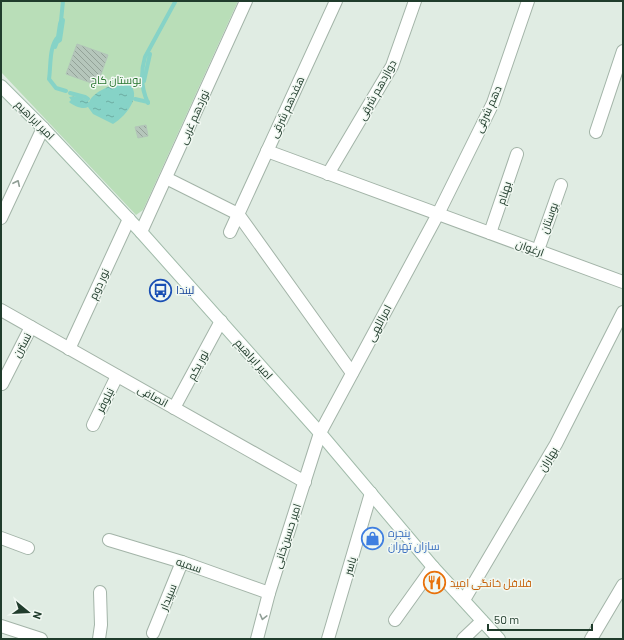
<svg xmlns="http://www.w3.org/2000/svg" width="624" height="640" font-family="Barlow,Cairo,sans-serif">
<defs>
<pattern id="water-ripples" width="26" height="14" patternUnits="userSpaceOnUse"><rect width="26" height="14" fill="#86d3c7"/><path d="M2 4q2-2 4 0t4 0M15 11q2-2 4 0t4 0" fill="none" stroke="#6daca2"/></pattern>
<pattern id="building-back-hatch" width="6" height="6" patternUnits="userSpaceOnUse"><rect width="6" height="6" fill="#b5c6bb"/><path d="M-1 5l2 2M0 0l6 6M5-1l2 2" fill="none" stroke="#93a298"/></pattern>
</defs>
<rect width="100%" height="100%" fill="#e0ece3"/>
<polygon fill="#b9deb8" points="1,1 238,1 143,210 136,215 1,72"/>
<path fill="url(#water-ripples)" d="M123,81C147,90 127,116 113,124L93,114L88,107C83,110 74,106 69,102L71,100L69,97C77,95 84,98 89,102C94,91 112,85 123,81Z"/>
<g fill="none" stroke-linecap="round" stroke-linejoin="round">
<g stroke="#86d3c7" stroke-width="4">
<path d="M63,1L61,21L60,24L58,37C49,46 51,66 49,79L56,88L66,91"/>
<polyline points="55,47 57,42 60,40 63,20"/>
<polyline points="144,81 150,54"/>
<polyline points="70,93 85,97 88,99"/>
<polyline points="135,99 148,102"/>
<path d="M148,103C141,88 140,74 145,57L175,2"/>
</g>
</g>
<g fill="url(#building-back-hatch)" stroke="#b2c5b8">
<polygon points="77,44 108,55 97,85 66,74"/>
<polygon points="146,125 148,136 138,138 135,127"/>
</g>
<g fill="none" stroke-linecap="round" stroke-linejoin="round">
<defs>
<g id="street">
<polyline points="596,132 623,51"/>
<polyline points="267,151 623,282"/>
<polyline points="328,174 392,66 415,1"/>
<polyline points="166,178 238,214 352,373"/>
<polyline points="1,218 43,128"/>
<polyline points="141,232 246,1"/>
<polyline points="230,232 336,1"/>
<polyline points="490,233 517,154"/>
<polyline points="538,250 561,185"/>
<polyline points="1,310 305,482"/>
<polyline points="69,349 129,219"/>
<polyline points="2,384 31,327"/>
<polyline points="174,408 221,321"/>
<polyline points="93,425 117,376"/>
<polyline points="1,538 28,548"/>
<polyline points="109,540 182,562 269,593"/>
<polyline points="464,600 556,444 623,312"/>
<polyline points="395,620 433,567"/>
<polyline points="1,626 41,639"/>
<polyline points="153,633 182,562"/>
<polyline points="99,639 101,625 100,592"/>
<polyline points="257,639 269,593 320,433 438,214 493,103 528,1"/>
<polyline points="328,639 371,493"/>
<polyline points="463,639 482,621"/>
<polyline points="591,639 623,585"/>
</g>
<polyline id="secondary" points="1,86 43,128 141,232 320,433 433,567 499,639"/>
</defs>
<use href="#street" stroke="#a3b4a8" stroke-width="14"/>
<use href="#secondary" stroke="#a1bbaa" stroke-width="14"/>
<use href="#street" stroke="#fff" stroke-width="12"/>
<use href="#secondary" stroke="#fff" stroke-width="12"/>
</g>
<defs><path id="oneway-chevron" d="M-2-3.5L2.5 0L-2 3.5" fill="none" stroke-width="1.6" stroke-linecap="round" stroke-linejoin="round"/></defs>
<g stroke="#909e96">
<use href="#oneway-chevron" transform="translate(17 183) rotate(-65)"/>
<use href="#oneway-chevron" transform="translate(263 617) rotate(104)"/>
</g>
<defs>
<symbol id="bus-ring" viewBox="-11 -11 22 22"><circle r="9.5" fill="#f1f8f2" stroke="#1a4fb4" stroke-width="1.5"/><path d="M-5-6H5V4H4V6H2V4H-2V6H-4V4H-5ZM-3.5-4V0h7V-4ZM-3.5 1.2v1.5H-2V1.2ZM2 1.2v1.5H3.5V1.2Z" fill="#1a4fb4"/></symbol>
<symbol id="shop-ring" viewBox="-11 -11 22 22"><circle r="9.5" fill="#f1f8f2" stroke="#3f7fe0" stroke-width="1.5"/><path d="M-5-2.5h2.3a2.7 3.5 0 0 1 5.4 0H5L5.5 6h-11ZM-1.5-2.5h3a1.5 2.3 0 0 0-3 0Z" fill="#3f7fe0"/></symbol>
<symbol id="restaurant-ring" viewBox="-11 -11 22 22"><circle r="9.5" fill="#f1f8f2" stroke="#e8710a" stroke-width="1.5"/><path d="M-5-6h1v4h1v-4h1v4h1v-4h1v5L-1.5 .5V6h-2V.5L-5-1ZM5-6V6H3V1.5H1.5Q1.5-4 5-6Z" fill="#e8710a"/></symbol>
</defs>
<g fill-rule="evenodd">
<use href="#bus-ring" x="148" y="278" width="25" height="25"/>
<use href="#shop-ring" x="360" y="526" width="25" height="25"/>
<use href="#restaurant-ring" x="422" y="570" width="25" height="25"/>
</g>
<g text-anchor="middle" stroke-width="3" stroke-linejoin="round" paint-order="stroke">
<g font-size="11" fill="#29752f" stroke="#f1f8f2">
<text x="116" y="84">بوستان کاج</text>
</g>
<g font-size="11" fill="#203c2c" stroke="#f1f8f2">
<text transform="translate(377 90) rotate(-61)" y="4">دوازدهم شرقی</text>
<text transform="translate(287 107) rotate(-65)" y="4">هفدهم شرقی</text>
<text transform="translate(488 109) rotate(-66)" y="4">دهم شرقی</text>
<text transform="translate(194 117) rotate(-66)" y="4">نوزدهم غربی</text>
<text transform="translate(35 120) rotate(45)" y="4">امیر ابراهیم</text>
<text transform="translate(504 193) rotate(-72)" y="4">بهنام</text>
<text transform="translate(549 218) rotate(-70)" y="4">بوستان</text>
<text transform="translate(530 248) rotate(20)" y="4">ارغوان</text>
<text transform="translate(99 284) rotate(-65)" y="4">نور دوم</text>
<text transform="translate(379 323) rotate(-62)" y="4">امراللهی</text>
<text transform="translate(22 345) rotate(-62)" y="4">نسترن</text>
<text transform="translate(254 359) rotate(48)" y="4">امیر ابراهیم</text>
<text transform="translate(198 365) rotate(-62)" y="4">نور یکم</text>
<text transform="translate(153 396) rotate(29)" y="4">انصافی</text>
<text transform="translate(105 400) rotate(-63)" y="4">نیلوفر</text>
<text transform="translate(548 459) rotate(-59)" y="4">بهاران</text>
<text transform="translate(287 536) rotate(-72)" y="4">امیر حسین‌خانی</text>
<text transform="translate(189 565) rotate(19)" y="4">سمیه</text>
<text transform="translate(350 566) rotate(-74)" y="4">یاسر</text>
<text transform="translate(168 597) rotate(-68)" y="4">سپیدار</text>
</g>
<g font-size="11" fill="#164399" stroke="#f1f8f2" text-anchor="start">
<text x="176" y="294">لیندا</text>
</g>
<g font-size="11" fill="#366cbe" stroke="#f1f8f2" text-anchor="start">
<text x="388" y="537">پنجره<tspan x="388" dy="13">سازان تهران</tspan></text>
</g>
<g font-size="11" fill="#c56008" stroke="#f1f8f2" text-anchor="start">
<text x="450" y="587">فلافل خانگی امید</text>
</g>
</g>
<rect width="624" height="640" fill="none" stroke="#203c2c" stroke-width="4"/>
<g transform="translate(28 612) rotate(108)" stroke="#f1f8f2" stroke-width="3" paint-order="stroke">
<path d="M0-3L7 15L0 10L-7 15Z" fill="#203c2c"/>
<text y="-6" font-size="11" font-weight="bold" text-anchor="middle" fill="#203c2c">N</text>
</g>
<path d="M488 624v6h104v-6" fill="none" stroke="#203c2c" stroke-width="2"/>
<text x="494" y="624" font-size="12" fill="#203c2c" stroke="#f1f8f2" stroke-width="3" paint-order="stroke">50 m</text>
</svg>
